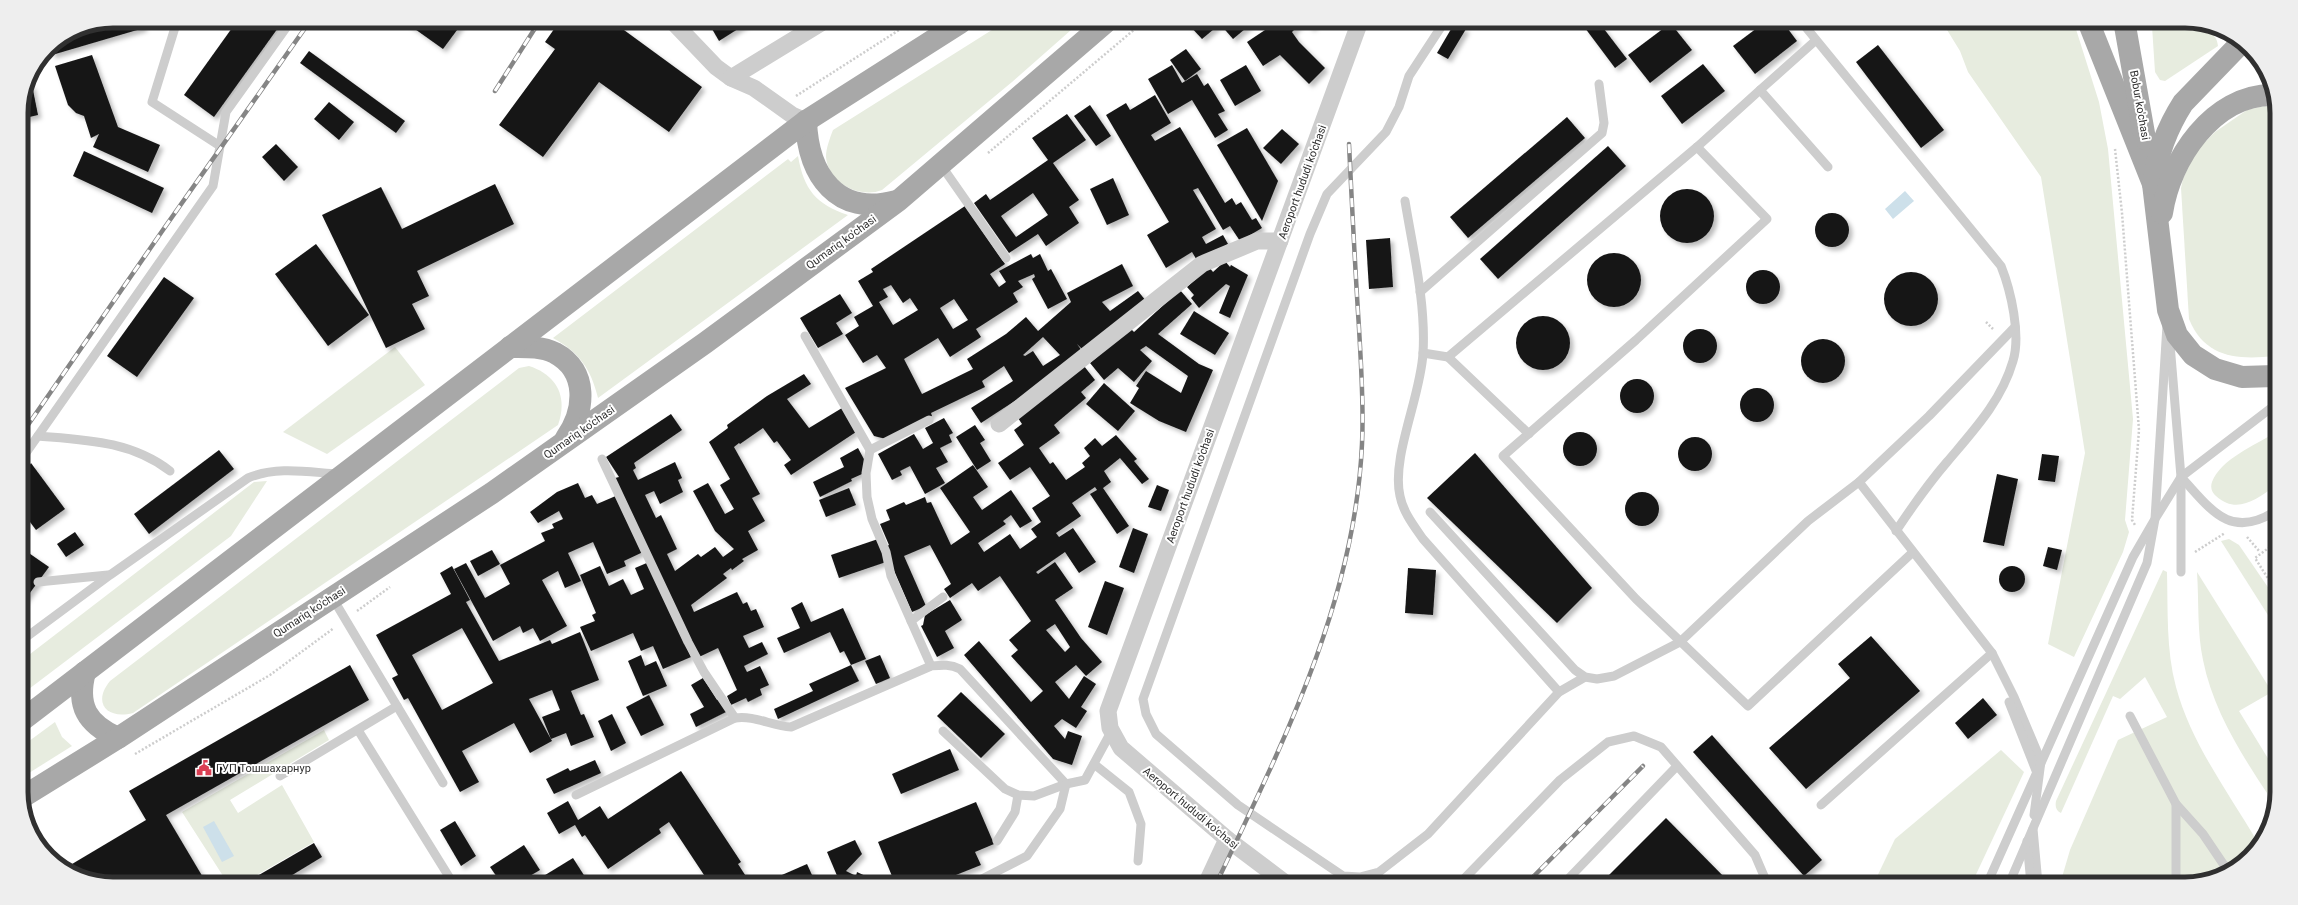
<svg xmlns="http://www.w3.org/2000/svg" width="2298" height="905" font-family="Roboto,sans-serif">
<defs>
<filter id="shadow"><feDropShadow dx="3.5" dy="3.5" stdDeviation="2" flood-color="#0004"/></filter>
</defs>
<rect width="100%" height="100%" fill="#fff"/>
<g fill="#e7ecdf">
<path d="M1003,23H1079L1012,82L882,190C860,199 828,183 826,157C826,148 830,138 833,130Z"/>
<polygon points="1944,25 2075,26 2099,102 2108,149 2133,419 2125,520 2129,532 2123,552 2074,657 2048,644 2085,453 2041,177 1968,72 1960,51"/>
<path d="M2152,26C2170,26 2216,19 2218,46L2165,81L2160,80L2155,72Z"/>
<path d="M2264,106L2277,107L2275,356C2237,360 2205,358 2189,319L2181,188L2183,179L2195,152L2215,132L2247,110Z"/>
<path d="M798,156C804,190 816,204 848,215L598,398C591,369 579,352 553,338L788,159L791,162Z"/>
<polygon points="395,347 425,385 327,454 283,432"/>
<path d="M529,366C557,375 568,397 558,425L133,713C107,720 92,703 110,681L519,368Z"/>
<path d="M2275,433L2274,487C2256,499 2237,515 2216,496C2212,493 2210,488 2212,482C2221,459 2255,445 2275,433Z"/>
<polygon points="267,481 231,536 21,695 21,661 254,482"/>
<polygon points="2229,539 2239,545 2274,596 2273,623 2221,541"/>
<path d="M2163,570L2167,572C2168,610 2166,650 2176,687C2191,743 2228,792 2257,841L2236,868L2185,884H2060L2070,850L2118,740L2167,717L2145,677L2120,699L2113,696L2061,813C2056,811 2055,806 2056,801Z"/>
<path d="M2197,572L2272,692L2239,711L2272,765V794L2269,796C2241,754 2213,710 2203,660C2197,632 2199,601 2197,572Z"/>
<polygon points="55,722 62,737 72,746 21,778 21,747"/>
<polygon points="324,730 329,740 230,800 238,813 282,785 314,842 250,879 225,879 182,812"/>
<polygon points="2001,750 2024,772 1972,883 1874,883 1895,839"/>
</g>
<g fill="#cde0ea">
<polygon points="1905,191 1914,201 1893,219 1885,209"/>
<polygon points="214,821 234,856 222,862 203,827"/>
</g>
<g fill="#171717" fill-rule="evenodd" filter="url(#shadow)">
<polygon points="113,21 142,21 144,28 52,55 50,47 78,28"/>
<polygon points="237,21 283,21 214,117 184,95"/>
<polygon points="405,22 463,22 443,49"/>
<polygon points="559,22 613,22 702,87 669,132 599,82 543,157 499,125 555,49 545,42"/>
<polygon points="708,22 749,22 719,41"/>
<polygon points="1188,24 1251,24 1233,39 1220,24 1202,39"/>
<polygon points="1274,24 1300,24 1292,32 1299,42 1325,68 1309,84 1280,55 1263,66 1247,42"/>
<polygon points="1307,24 1316,24 1311,28"/>
<polygon points="1454,24 1466,29 1448,59 1437,53"/>
<polygon points="1589,24 1601,25 1627,59 1615,68 1585,28"/>
<polygon points="1668,25 1672,25 1692,50 1650,83 1628,55"/>
<polygon points="1761,25 1785,25 1797,41 1755,74 1733,46"/>
<polygon points="1878,45 1944,130 1921,148 1856,62"/>
<polygon points="1186,49 1201,69 1185,81 1170,60"/>
<polygon points="309,51 405,121 396,133 300,63"/>
<polygon points="92,55 118,127 160,145 148,172 93,147 99,134 91,138 84,116 76,113 68,105 55,66"/>
<polygon points="1703,64 1725,91 1682,124 1661,96"/>
<polygon points="1172,65 1182,83 1197,74 1204,86 1208,83 1225,111 1218,114 1228,130 1215,138 1192,100 1168,114 1148,79"/>
<polygon points="1246,65 1261,91 1235,106 1220,80"/>
<polygon points="32,85 38,115 21,119 21,107 26,86"/>
<polygon points="1155,95 1171,123 1151,135 1155,141 1180,127 1225,203 1232,198 1236,205 1241,202 1252,220 1256,218 1262,228 1240,241 1230,226 1223,230 1198,188 1193,190 1216,229 1202,237 1206,244 1223,235 1228,244 1198,262 1192,252 1166,268 1147,235 1169,222 1106,115 1126,103 1130,110"/>
<polygon points="329,102 354,122 339,140 314,119"/>
<polygon points="1090,105 1111,136 1096,146 1074,116"/>
<path d="M1067,114L1086,140L1053,163L1079,200L1069,207L1079,223L1046,246L1038,234L1009,253L974,203L986,194L990,200L1048,160L1032,138ZM1033,193L1048,215L1016,237L1001,216Z"/>
<polygon points="1567,117 1585,138 1468,238 1450,217"/>
<polygon points="1247,128 1278,181 1262,221 1217,145"/>
<polygon points="1282,129 1299,144 1281,164 1263,148"/>
<polygon points="276,144 298,167 284,181 262,157"/>
<polygon points="1608,146 1626,166 1498,279 1480,259"/>
<polygon points="84,151 164,188 152,213 73,176"/>
<polygon points="1113,178 1129,215 1107,225 1090,189"/>
<polygon points="495,184 514,224 417,271 429,296 412,304 425,329 386,348 322,215 381,187 402,229"/>
<circle cx="1687" cy="216" r="27"/>
<path d="M965,206L1005,264L990,274L999,287L1006,282L999,271L1031,254L1033,258L1040,254L1048,271L1051,269L1067,299L1048,309L1032,279L1035,277L1034,274L1018,281L1023,287L1013,293L1018,302L976,329L981,337L950,357L938,338L904,359L922,394L973,369L967,359L1006,334L1026,317L1038,331L1071,302L1067,293L1122,264L1133,286L1102,302L1110,311L1138,291L1146,301L1085,352L1077,344L1085,355L981,423L971,408L1013,381L1004,366L982,381L985,387L931,413L932,416L886,439L874,436L845,388L886,368L877,355L863,363L845,335L859,326L854,317L873,306L858,281L873,272L871,269ZM891,285L903,303L910,298L918,310L893,325L879,302L888,297L883,289ZM954,299L968,320L953,329L940,308ZM1043,337L1060,355L1043,366L1033,351L1025,356L1023,355Z"/>
<circle cx="1832" cy="230" r="17"/>
<polygon points="1390,238 1393,287 1369,289 1366,240"/>
<polygon points="316,244 369,315 328,346 275,274"/>
<circle cx="1614" cy="280" r="27"/>
<polygon points="1225,261 1230,267 1231,265 1248,275 1230,318 1219,313 1230,286 1226,284 1199,308 1191,298 1194,295 1187,287 1209,267 1213,272"/>
<circle cx="1763" cy="287" r="17"/>
<circle cx="1911" cy="299" r="27"/>
<polygon points="164,277 194,298 137,377 107,356"/>
<polygon points="1180,290 1192,304 1158,334 1199,364 1213,370 1186,432 1159,421 1130,403 1139,388 1136,386 1146,371 1181,393 1188,376 1146,346 1140,350 1152,361 1134,382 1118,368 1104,380 1090,363 1130,328 1134,332"/>
<polygon points="840,294 852,313 836,323 843,334 818,348 800,318"/>
<polygon points="1194,311 1229,333 1215,355 1180,334"/>
<circle cx="1543" cy="343" r="27"/>
<circle cx="1700" cy="346" r="17"/>
<circle cx="1823" cy="361" r="22"/>
<path d="M1084,366L1095,380L1081,392L1086,398L1054,425L1060,433L1039,448L1050,464L1053,462L1066,480L1085,467L1082,463L1090,456L1084,448L1095,438L1102,446L1116,435L1137,459L1134,461L1149,479L1142,484L1120,458L1104,471L1111,482L1103,488L1129,526L1117,534L1090,494L1097,490L1095,487L1072,503L1081,516L1056,533L1059,537L1073,528L1096,562L1079,573L1065,552L1036,572L1038,574L1055,562L1073,588L1055,600L1081,638L1102,662L1086,676L1076,665L1055,682L1069,699L1084,676L1096,684L1081,707L1087,711L1076,728L1062,719L1054,726L1065,739L1068,731L1082,736L1072,765L1053,759L964,655L979,641L1031,702L1043,691L1011,656L1018,650L1009,640L1031,621L1000,576L978,591L972,583L950,598L944,589L951,584L930,545L904,556L926,606L912,612L889,559L887,546L889,545L880,524L890,520L886,510L904,502L906,505L925,497L927,503L931,502L951,545L970,532L940,488L973,465L988,487L973,497L982,510L1011,490L1032,521L1020,528L1011,515L1003,521L1006,524L978,543L984,552L1010,534L1020,549L1037,537L1031,529L1041,522L1032,508L1050,496L1030,467L1010,480L998,463L1024,445L1014,430L1022,424L1018,418ZM1055,624L1070,647L1065,652L1046,630Z"/>
<polygon points="804,374 811,384 787,399 809,428 842,408 856,432 791,475 784,465 791,460 777,441 774,443 763,428 740,444 739,443 734,447 760,494 752,498 765,521 748,531 758,550 742,559 744,561 732,570 731,568 723,574 727,578 691,605 694,612 737,592 743,604 747,602 751,611 756,609 764,627 743,636 749,648 762,642 768,654 744,666 747,672 760,666 769,685 760,689 762,695 748,702 746,698 731,705 727,696 737,690 718,648 699,657 615,478 619,477 606,457 671,414 682,430 634,463 636,468 633,470 638,480 675,462 682,478 678,480 683,492 660,504 654,491 645,495 656,518 661,515 677,549 667,554 675,571 698,554 701,557 715,547 723,557 734,549 715,531 693,491 708,483 725,514 734,509 720,485 730,479 709,442 728,428 727,425 767,396"/>
<circle cx="1637" cy="396" r="17"/>
<polygon points="1104,383 1135,411 1118,431 1086,404"/>
<circle cx="1757" cy="405" r="17"/>
<polygon points="944,418 953,433 949,435 952,442 940,448 948,462 936,468 945,483 925,494 910,466 900,471 902,475 892,480 878,454 914,434 923,449 933,443 925,428"/>
<polygon points="975,425 985,440 980,443 991,461 977,470 956,437"/>
<circle cx="1580" cy="449" r="17"/>
<circle cx="1695" cy="454" r="17"/>
<polygon points="858,448 866,463 862,474 851,479 852,481 820,497 813,482 844,467 840,458"/>
<polygon points="219,450 234,469 149,534 134,514"/>
<polygon points="1475,453 1592,588 1557,623 1427,498"/>
<polygon points="2042,454 2059,456 2055,482 2038,480"/>
<polygon points="31,463 65,509 36,530 21,510 21,477"/>
<polygon points="1997,474 2018,479 2004,546 1983,542"/>
<polygon points="578,483 585,498 592,495 597,504 618,495 643,552 624,561 626,566 607,574 593,542 568,553 581,581 565,588 558,571 542,580 567,626 540,641 533,628 523,633 520,626 493,641 454,569 466,563 485,598 510,584 500,565 545,541 541,533 554,528 552,524 563,519 559,511 538,523 530,512 557,492"/>
<polygon points="1157,485 1169,490 1161,511 1148,507"/>
<polygon points="849,488 856,505 826,517 819,500"/>
<circle cx="1642" cy="509" r="17"/>
<polygon points="1133,528 1148,534 1134,573 1119,567"/>
<polygon points="75,532 84,545 66,557 57,544"/>
<polygon points="878,539 886,562 839,578 831,555"/>
<polygon points="2048,547 2062,550 2057,570 2043,566"/>
<polygon points="23,549 49,567 21,605 21,551"/>
<polygon points="492,550 500,564 478,576 470,561"/>
<polygon points="649,562 691,657 663,669 653,646 641,651 633,633 591,651 580,627 595,621 592,615 596,613 580,575 600,566 609,586 623,579 631,595 644,589 635,568"/>
<path d="M452,566L470,600L466,602L499,661L550,640L552,644L580,632L599,680L571,691L581,715L584,714L594,737L571,746L566,733L551,739L542,717L560,710L552,690L529,699L552,741L530,753L514,723L462,751L479,782L460,792L408,698L404,700L392,678L398,675L376,635L451,594L440,573ZM462,628L493,683L442,710L412,655Z"/>
<circle cx="2012" cy="579" r="13"/>
<polygon points="1408,568 1436,570 1433,615 1405,613"/>
<polygon points="1105,581 1124,588 1107,635 1088,627"/>
<polygon points="950,600 962,620 945,631 954,648 937,657 921,626 923,625 925,615"/>
<polygon points="802,602 811,622 843,608 866,659 851,665 844,651 840,653 830,632 784,653 777,638 800,628 791,608"/>
<polygon points="1871,636 1920,691 1806,789 1769,748 1850,678 1838,664"/>
<polygon points="641,655 645,666 656,661 667,686 643,696 628,661"/>
<polygon points="880,655 890,678 876,684 865,661"/>
<polygon points="350,665 369,700 166,815 204,879 83,879 67,867 146,820 129,791"/>
<polygon points="851,665 859,681 778,719 774,709 813,691 809,684"/>
<polygon points="703,678 717,700 722,698 728,711 696,727 690,714 704,707 691,685"/>
<polygon points="961,692 1005,734 981,758 937,716"/>
<polygon points="649,695 664,725 641,736 626,707"/>
<polygon points="1983,698 1997,715 1968,739 1955,723"/>
<polygon points="612,714 626,743 611,751 598,721"/>
<polygon points="1712,735 1822,860 1804,876 1693,752"/>
<polygon points="950,749 959,770 901,794 892,774"/>
<polygon points="595,760 601,773 554,794 546,779 568,768 570,771"/>
<polygon points="681,771 741,862 738,864 749,881 719,881 717,878 708,881 669,822 659,829 661,833 608,869 585,835 582,837 575,825 559,834 547,813 568,801 578,820 600,806 608,819"/>
<polygon points="976,802 994,844 975,852 981,865 941,881 894,881 878,842"/>
<polygon points="1666,818 1730,883 1601,883"/>
<polygon points="455,821 476,856 461,866 440,830"/>
<polygon points="855,840 862,854 846,871 856,876 857,872 874,880 837,881 838,878 827,852"/>
<polygon points="314,843 322,857 284,880 252,879"/>
<polygon points="524,845 540,870 523,880 499,880 490,867"/>
<polygon points="573,858 587,880 537,880"/>
<polygon points="807,864 812,875 800,881 777,881 775,878"/>
</g>
<g fill="none" stroke-linecap="round" stroke-linejoin="round">
<g stroke="#cdcdcd" stroke-width="2.5" stroke-dasharray="2 2" stroke-linecap="butt">
<polyline points="796,96 910,23"/>
<polyline points="2115,149 2122,213 2139,430 2132,520 2135,525"/>
<polyline points="988,153 1142,23"/>
<polyline points="1986,322 1993,329"/>
<polyline points="2247,537 2260,552"/>
<polyline points="2195,552 2225,533"/>
<polyline points="2274,588 2255,558 2274,544"/>
<polyline points="357,611 390,587"/>
<polyline points="135,754 270,675 334,628"/>
</g>
<g stroke="#cdcdcd" stroke-width="9">
<polyline points="177,21 152,102 220,146"/>
<polyline points="1443,24 1409,76 1399,107 1386,132 1327,194 1310,234 1143,699 1146,714 1156,734 1238,805 1343,876 1360,877 1379,872 1428,834 1559,692 1585,677"/>
<path d="M1804,25L2001,266C2011,291 2021,335 2013,361C2001,402 1973,431 1947,462C1928,484 1912,507 1896,531"/>
<polyline points="1815,41 1760,90 1828,167"/>
<polyline points="1697,147 1767,219 1636,340 1503,456 1636,599 1748,706 1913,552"/>
<polyline points="941,165 1006,258"/>
<path d="M1405,201C1413,250 1426,303 1423,353C1421,396 1391,457 1400,496C1403,512 1414,526 1423,539L1559,692"/>
<polyline points="1420,292 1602,133 1604,123 1599,84"/>
<polyline points="805,336 870,450 866,473 867,497 872,519 886,552 891,576 931,666"/>
<polyline points="2170,344 2181,477 2181,572"/>
<polyline points="1423,353 1448,357"/>
<polyline points="1529,434 1448,357 1697,147 1760,90"/>
<path d="M38,436C86,440 131,441 170,471"/>
<polyline points="870,450 929,420"/>
<polyline points="602,459 688,642 704,672 735,718"/>
<polyline points="21,460 213,186 226,112 291,21"/>
<path d="M2181,477C2210,508 2229,540 2274,512"/>
<polyline points="1859,482 1929,416 2015,327"/>
<polyline points="1430,512 1575,670 1585,677 1597,679 1614,676 1680,642 1808,521 1859,482 1992,653 1821,805"/>
<polyline points="38,582 108,575"/>
<polyline points="332,597 443,783"/>
<polyline points="911,621 943,597"/>
<path d="M21,641L110,575L248,478C277,466 307,472 338,474"/>
<polyline points="1992,653 2014,697 2041,761 2034,815"/>
<polyline points="2009,702 2037,773"/>
<polyline points="2130,716 2176,804 2176,884"/>
<polyline points="358,730 451,880"/>
<polyline points="943,731 1005,789 1018,795 1034,796 1066,784"/>
<polyline points="1094,764 1129,792 1141,824 1138,861"/>
<polyline points="280,776 397,706"/>
<path d="M576,795L735,718C754,715 772,726 791,727L931,666C942,665 950,664 960,669L1066,784L1085,780L1111,732"/>
<polyline points="2176,804 2203,834 2228,871"/>
<polyline points="2033,829 2038,884"/>
<polyline points="997,841 1015,812 1018,795"/>
<polyline points="2027,841 2031,884"/>
<polyline points="978,881 1027,856 1060,809 1066,784"/>
<polyline points="1461,882 1560,780 1608,742 1634,736 1661,747 1755,855 1767,883"/>
<polyline points="1567,883 1570,877 1677,766"/>
<polyline points="1987,884 2133,557 2155,519 2167,325"/>
<polyline points="2009,884 2147,563 2155,519 2181,477 2275,405"/>
</g>
<g stroke="#cdcdcd" stroke-width="17">
<polyline points="673,22 716,67 731,78"/>
<polyline points="806,121 792,115 754,88 731,78 821,23"/>
<polyline points="999,424 1202,264 1257,241 1280,241"/>
<polyline points="1207,882 1227,839"/>
<polyline points="1284,882 1227,839 1121,748 1110,728 1108,711 1359,24"/>
</g>
<g stroke="#a8a8a8" stroke-width="22">
<polyline points="2090,26 2153,184 2168,310 2177,335 2193,355 2215,369 2242,377 2275,376"/>
<polyline points="2125,26 2145,139"/>
<path d="M806,121C808,175 837,217 896,201"/>
<path d="M2153,184C2157,155 2167,128 2183,103L2240,44"/>
<path d="M2162,213C2170,159 2213,95 2272,95"/>
<path d="M510,347C525,347 541,346 555,353C589,371 585,411 566,438"/>
<path d="M85,672C76,706 87,724 118,738"/>
<polyline points="21,721 806,121 960,23"/>
<polyline points="21,798 118,738 492,493 705,343 898,201 1105,23"/>
</g>
<defs>
<g id="rail">
<polyline points="495,91 539,22"/>
<polyline points="21,435 165,227 310,21"/>
<path d="M1217,882C1283,743 1355,601 1362,444C1364,405 1361,366 1359,328C1355,267 1352,206 1349,144"/>
<polyline points="1528,882 1643,766"/>
</g>
</defs>
<use href="#rail" stroke="#858585" stroke-width="4.5"/>
<use href="#rail" stroke="#fff" stroke-width="3" stroke-dasharray="9" stroke-linecap="butt"/>
</g>
<defs>
<symbol id="civic-bare" viewBox="-9 -9 18 18"><path d="M-.6-6.5H3V-4.5H.6V-3L4-1V1h2V6H-6V1h2V-1L-.6-3ZM-1.2 2.5V6h2.4V2.5Z" fill="#da3f53" stroke="#fff" stroke-width="2.5" paint-order="stroke"/></symbol>
</defs>
<g fill-rule="evenodd">
<use href="#civic-bare" x="193" y="757" width="22" height="22"/>
</g>
<g text-anchor="middle" stroke-width="4" stroke-linejoin="round" paint-order="stroke">
<g font-size="11" fill="#303030" stroke="#fff">
<text transform="translate(2140 105) rotate(80)" y="4">Bobur ko'chasi</text>
<text transform="translate(1302 182) rotate(-70)" y="4">Aeroport hududi ko'chasi</text>
<text transform="translate(841 242) rotate(-36)" y="4">Qumariq ko'chasi</text>
<text transform="translate(579 432) rotate(-35)" y="4">Qumariq ko'chasi</text>
<text transform="translate(1190 486) rotate(-70)" y="4">Aeroport hududi ko'chasi</text>
<text transform="translate(309 612) rotate(-33)" y="4">Qumariq ko'chasi</text>
<text transform="translate(1191 808) rotate(40)" y="4">Aeroport hududi ko'chasi</text>
</g>
<g font-size="11" fill="#303030" stroke="#fff" text-anchor="start">
<text x="216" y="772">ГУП Тошшахарнур</text>
</g>
</g>
<path d="M0 0H2298V905H0ZM113 28H2185A85 85 0 0 1 2270 113V792A85 85 0 0 1 2185 877H113A85 85 0 0 1 28 792V113A85 85 0 0 1 113 28Z" fill="#eee" fill-rule="evenodd"/>
<path fill="none" stroke="#303030" stroke-width="5" d="M113 28H2185A85 85 0 0 1 2270 113V792A85 85 0 0 1 2185 877H113A85 85 0 0 1 28 792V113A85 85 0 0 1 113 28Z"/>
</svg>
